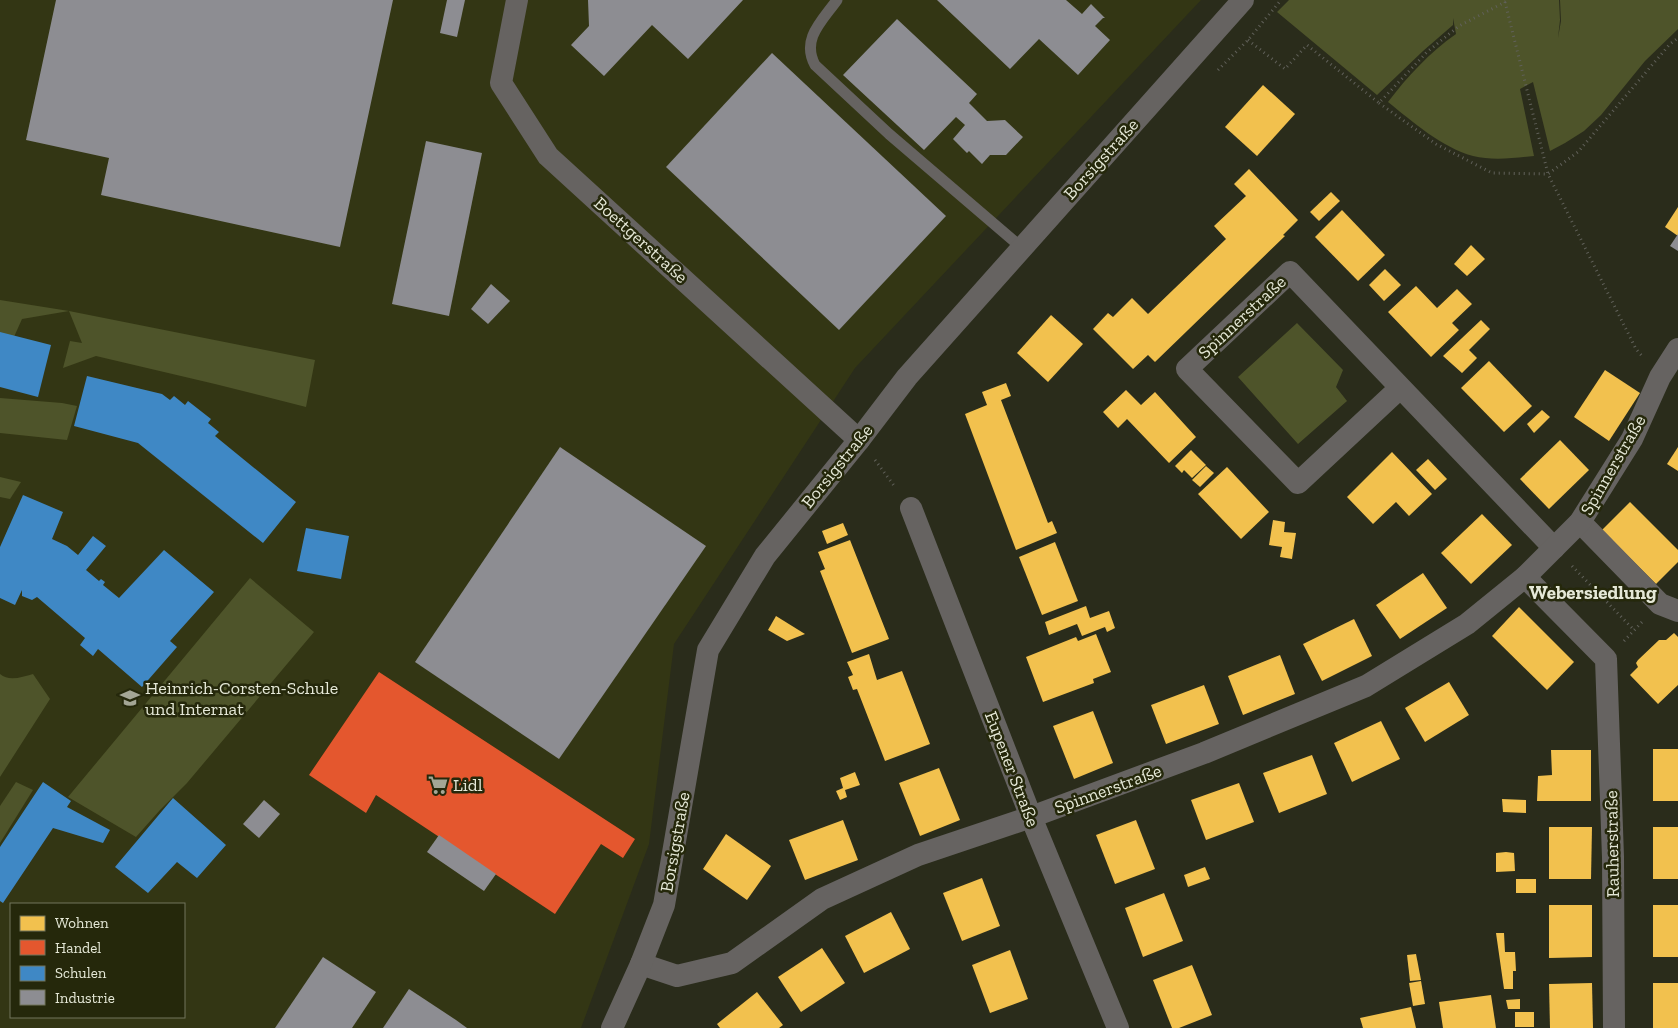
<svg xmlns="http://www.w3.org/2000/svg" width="1678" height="1028" font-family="'Zilla Slab',serif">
<rect width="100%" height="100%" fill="#2a2c1b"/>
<path fill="#333614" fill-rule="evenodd" d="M0,0H1201L855,368L674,644L649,844L581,1028H0ZM11,904H184V1017H11Z"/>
<g fill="#4e542a">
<path d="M1289,0H1559L1560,20L1558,38L1561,21L1560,0H1678V29L1645,61L1601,115L1584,131L1565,143L1550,151L1533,82L1520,89L1534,156C1514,158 1493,161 1473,156C1441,147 1413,122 1388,102C1407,77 1430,52 1456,34L1453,18V25L1423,51L1377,95L1277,12Z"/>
<polygon points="0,300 69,311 315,360 306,407 215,384 96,356 63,368 70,341 82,343 69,311 22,319 0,368"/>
<polygon points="1297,323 1343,370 1336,387 1347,401 1298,444 1238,377"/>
<polygon points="0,398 62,403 77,406 67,440 0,433"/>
<polygon points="0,477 21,482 10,499 0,497"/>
<polygon points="250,578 314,632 187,783 160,810 136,837 68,797"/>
<path d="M0,674C9,682 22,677 33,674L50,699L0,777Z"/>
<polygon points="16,782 33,790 0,843 0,806"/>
</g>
<g fill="#f2c14e">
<polygon points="1263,85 1295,114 1257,156 1225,127"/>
<polygon points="1249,169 1298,220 1283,235 1285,236 1155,362 1148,355 1133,369 1093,329 1108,313 1113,317 1132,298 1148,314 1226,239 1214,226 1246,196 1234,184"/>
<polygon points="1331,192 1340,201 1319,221 1310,212"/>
<polygon points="1678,207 1678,236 1665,227"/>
<polygon points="1342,210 1385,255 1358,281 1315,237"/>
<polygon points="1471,245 1485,259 1467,276 1454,264"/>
<polygon points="1385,269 1401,285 1384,301 1369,285"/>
<polygon points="1416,286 1437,308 1457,289 1472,304 1452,323 1459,330 1431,357 1388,312"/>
<polygon points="1051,315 1083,344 1048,382 1017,353"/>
<polygon points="1481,320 1490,329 1469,350 1477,358 1462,373 1443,356"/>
<polygon points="1489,361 1532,406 1504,432 1461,388"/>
<polygon points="1605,370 1640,393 1609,441 1574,417"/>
<polygon points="1006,383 1011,396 1001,400 1048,523 1052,521 1057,533 1016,550 965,414 987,405 982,392"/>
<polygon points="1126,390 1141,405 1155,392 1196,437 1169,463 1127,419 1118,428 1103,412"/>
<polygon points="1542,410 1550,417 1534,433 1527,424"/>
<polygon points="1560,440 1589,470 1549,509 1520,479"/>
<polygon points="1678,447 1678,471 1667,464"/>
<polygon points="1191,450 1206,465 1192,478 1184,470 1182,473 1175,466"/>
<polygon points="1392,452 1432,494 1409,516 1396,502 1373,524 1347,497"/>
<polygon points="1428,459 1447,479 1435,490 1416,470"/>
<polygon points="1206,466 1214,473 1200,487 1192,480"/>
<polygon points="1227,467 1269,512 1241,539 1198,494"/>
<polygon points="1630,502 1678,550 1678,562 1656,584 1602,530"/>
<polygon points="1482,514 1512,545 1471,584 1441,553"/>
<polygon points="1273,520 1285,522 1284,532 1296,533 1292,559 1280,557 1282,547 1269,545"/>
<polygon points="843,523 848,535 827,544 822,531"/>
<polygon points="850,540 889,639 852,653 820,571 825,569 818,552"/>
<polygon points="1055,542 1078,601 1042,615 1019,557"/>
<polygon points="1423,573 1447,608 1400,639 1376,605"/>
<polygon points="1086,606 1090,618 1109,611 1115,628 1107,632 1105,627 1082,636 1077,624 1049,635 1045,622"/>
<polygon points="1519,607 1574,662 1547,690 1492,636"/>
<polygon points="776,616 805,634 787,641 768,630"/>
<polygon points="1354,619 1372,656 1322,681 1303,644"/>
<polygon points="1674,633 1678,637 1678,685 1658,704 1630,675 1638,667 1636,663 1638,660 1659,640 1666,640"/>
<polygon points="1096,634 1111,672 1093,679 1094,683 1043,702 1026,657 1076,637 1078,641"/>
<polygon points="869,654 877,680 902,671 930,744 885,761 857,689 853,690 848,677 853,675 847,662"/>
<polygon points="1280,655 1295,694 1243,715 1228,676"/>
<polygon points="1449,682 1469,715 1425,742 1405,708"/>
<polygon points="1204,685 1219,724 1166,744 1151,705"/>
<polygon points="1093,711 1113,763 1074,779 1053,726"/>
<polygon points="1381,721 1400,759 1352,782 1334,743"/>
<rect x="1653" y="749" width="25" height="52"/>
<polygon points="1551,750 1591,750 1591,801 1537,801 1538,776 1552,775"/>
<polygon points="1312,755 1327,794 1279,813 1263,773"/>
<polygon points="939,768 960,820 920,836 899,783"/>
<polygon points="855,772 860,785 845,790 847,797 840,800 836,791 843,788 840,778"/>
<polygon points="1239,783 1254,822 1206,840 1191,800"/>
<polygon points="1502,799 1526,800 1526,813 1503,812"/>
<polygon points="843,820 858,860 805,880 789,840"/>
<polygon points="1136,820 1155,869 1115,884 1096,835"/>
<polygon points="1549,827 1592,827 1591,879 1549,879"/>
<rect x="1653" y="827" width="25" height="52"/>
<polygon points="726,834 771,866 747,900 703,869"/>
<polygon points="1506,852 1514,853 1515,871 1496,872 1496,853"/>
<polygon points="1205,867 1210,879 1188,887 1184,875"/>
<polygon points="982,878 1000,926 962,941 943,893"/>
<rect x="1516" y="879" width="20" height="14"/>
<polygon points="1164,893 1183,941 1143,957 1125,908"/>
<polygon points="1549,905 1592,905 1592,957 1549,958"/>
<rect x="1653" y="905" width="25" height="52"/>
<polygon points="891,912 910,949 864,973 845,936"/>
<polygon points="1496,933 1504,933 1505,952 1515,952 1516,971 1513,971 1513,989 1504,989"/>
<polygon points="822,948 845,983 801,1012 778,977"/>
<polygon points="1010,950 1028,999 990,1013 972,965"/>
<polygon points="1416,954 1421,980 1410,981 1407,955"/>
<polygon points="1192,965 1212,1015 1179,1028 1172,1028 1153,980"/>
<polygon points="1421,981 1425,1004 1413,1006 1409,983"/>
<polygon points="1592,983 1593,1028 1550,1028 1549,984"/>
<rect x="1653" y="983" width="25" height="45"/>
<polygon points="757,992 783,1025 779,1028 720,1028 717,1024"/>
<polygon points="1491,995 1496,1028 1443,1028 1439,1002"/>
<polygon points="1520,999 1520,1009 1508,1009 1506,1000"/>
<polygon points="1411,1007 1416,1028 1363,1028 1360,1018"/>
<rect x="1515" y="1012" width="19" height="15"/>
</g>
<polygon fill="#e4572e" points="379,672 635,839 623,858 601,844 555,914 376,795 366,813 309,775"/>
<g fill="#3f88c5">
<polygon points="0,332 51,345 38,397 0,387"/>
<polygon points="87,376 162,394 170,400 174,396 185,405 188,401 211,419 208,423 219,432 215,436 296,502 263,543 138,443 74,426"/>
<polygon points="23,495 63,512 52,539 67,546 78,555 93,536 106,546 86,570 99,581 101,579 105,582 103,585 119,598 164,550 214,592 170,641 177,647 142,687 98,649 93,656 80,645 85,638 37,597 32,600 22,596 22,590 15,605 0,598 0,547"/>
<polygon points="306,528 349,536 341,579 297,571"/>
<polygon points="43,782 71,801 67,807 110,830 103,843 53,828 3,903 0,901 0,847"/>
<polygon points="173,798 226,845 197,878 177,862 148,893 115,867"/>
</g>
<g fill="#8d8d92">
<polygon points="56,0 393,0 340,247 101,195 109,158 26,140"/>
<polygon points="447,0 465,0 457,37 440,33"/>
<polygon points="588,0 743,0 688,59 652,25 604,76 571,45 589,26"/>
<polygon points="937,0 1066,0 1082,14 1091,4 1105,18 1103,18 1095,26 1110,40 1078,75 1039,39 1010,69"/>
<polygon points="897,19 977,94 969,103 987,121 1005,120 1023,137 1006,155 990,155 982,164 969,151 967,153 953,139 965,125 956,117 924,150 843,75"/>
<polygon points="772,53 946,216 839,330 666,167"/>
<polygon points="426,141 482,153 449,316 392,304"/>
<polygon points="1678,234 1678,251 1670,246"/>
<polygon points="491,284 510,301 488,324 471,309"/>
<polygon points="560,447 706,546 559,759 415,662"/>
<polygon points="264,800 280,814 259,838 243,824"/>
<polygon points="439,835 496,874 484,891 427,852"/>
<polygon points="323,957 376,992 352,1028 275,1028"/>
<polygon points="409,989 456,1020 467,1028 383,1028"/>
</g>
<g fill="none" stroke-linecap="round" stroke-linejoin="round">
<g stroke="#61615a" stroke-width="3" stroke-dasharray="1 4" stroke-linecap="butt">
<polyline points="1505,2 1548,174 1636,349 1643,357"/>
<polyline points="1248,40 1285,69 1307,45 1379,103 1427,52 1459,26 1509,0"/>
<polyline points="1218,70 1248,40 1281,0"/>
<polyline points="1379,103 1436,144 1492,173 1548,174 1578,152 1670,44 1678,38"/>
<polyline points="875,460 895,487"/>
<polyline points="1572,566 1634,630"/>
<polyline points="1624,641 1642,622"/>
</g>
<path stroke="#666361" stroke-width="11" d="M837,0C822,21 801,39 815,65L889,134L1022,248"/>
<g stroke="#666361" stroke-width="22">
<polyline points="517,0 501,83 548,156 859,440"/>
<polyline points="1400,388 1298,483 1187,369 1290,272 1554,548"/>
<polyline points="911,508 1031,817 1118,1028"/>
<polyline points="1580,522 1660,604 1678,611"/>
<polyline points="1525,577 1606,659 1613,857 1614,1028"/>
<polyline points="641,964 677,976 732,963 822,899 918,855 1031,817 1204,753 1366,686 1467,624 1525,577 1580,522 1632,439 1660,377 1678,349"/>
<polyline points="612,1028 641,964 664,905 708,650 765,556 859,440 907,377 1243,0"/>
</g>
</g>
<defs>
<symbol id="school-bare" viewBox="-9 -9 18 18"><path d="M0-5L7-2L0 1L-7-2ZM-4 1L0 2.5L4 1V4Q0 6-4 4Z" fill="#a4a695" stroke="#25280b" stroke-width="2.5" paint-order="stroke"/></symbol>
<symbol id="supermarket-bare" viewBox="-9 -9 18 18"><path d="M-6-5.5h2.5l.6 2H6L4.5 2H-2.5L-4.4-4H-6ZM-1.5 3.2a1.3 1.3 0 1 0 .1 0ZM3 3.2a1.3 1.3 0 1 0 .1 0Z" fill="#a4a695" stroke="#25280b" stroke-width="2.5" paint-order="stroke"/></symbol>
</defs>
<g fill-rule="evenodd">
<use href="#school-bare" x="116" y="684" width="28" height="28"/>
<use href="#supermarket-bare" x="424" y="771" width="28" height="28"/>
</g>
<g text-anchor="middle" stroke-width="5" stroke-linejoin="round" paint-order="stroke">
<g font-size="18" fill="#e5e8d7" stroke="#25280b">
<text transform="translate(1101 159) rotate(-48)" y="6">Borsigstraße</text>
<text transform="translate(641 240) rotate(42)" y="6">Boettgerstraße</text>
<text transform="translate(1242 317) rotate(-43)" y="6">Spinnerstraße</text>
<text transform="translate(1613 465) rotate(-60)" y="6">Spinnerstraße</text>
<text transform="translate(837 466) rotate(-51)" y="6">Borsigstraße</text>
<text transform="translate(1012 769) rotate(69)" y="6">Eupener Straße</text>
<text transform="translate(1108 789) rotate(-20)" y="6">Spinnerstraße</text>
<text transform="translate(675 842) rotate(-80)" y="6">Borsigstraße</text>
<text transform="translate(1612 844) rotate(-91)" y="6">Rauherstraße</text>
</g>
<g font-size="18" fill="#e5e8d7" stroke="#25280b" text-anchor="start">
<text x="145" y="694">Heinrich-Corsten-Schule<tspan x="145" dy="21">und Internat</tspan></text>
<text x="453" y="791">Lidl</text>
</g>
<g font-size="19" font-weight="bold" fill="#e5e8d7" stroke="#25280b">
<text x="1593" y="599">Webersiedlung</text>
</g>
</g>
<rect x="10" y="903" width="175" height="115" fill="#25280b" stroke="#72755d"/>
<rect x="20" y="916" width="25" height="15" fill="#f2c14e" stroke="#72755d"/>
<text x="55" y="928" font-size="15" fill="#e5e8d7">Wohnen</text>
<rect x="20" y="940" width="25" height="15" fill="#e4572e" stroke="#72755d"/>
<text x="55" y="953" font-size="15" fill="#e5e8d7">Handel</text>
<rect x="20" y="966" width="25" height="15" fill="#3f88c5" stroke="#72755d"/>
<text x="55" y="978" font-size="15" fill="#e5e8d7">Schulen</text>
<rect x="20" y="990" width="25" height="15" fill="#8d8d92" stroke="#72755d"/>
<text x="55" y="1003" font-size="15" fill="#e5e8d7">Industrie</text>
</svg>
